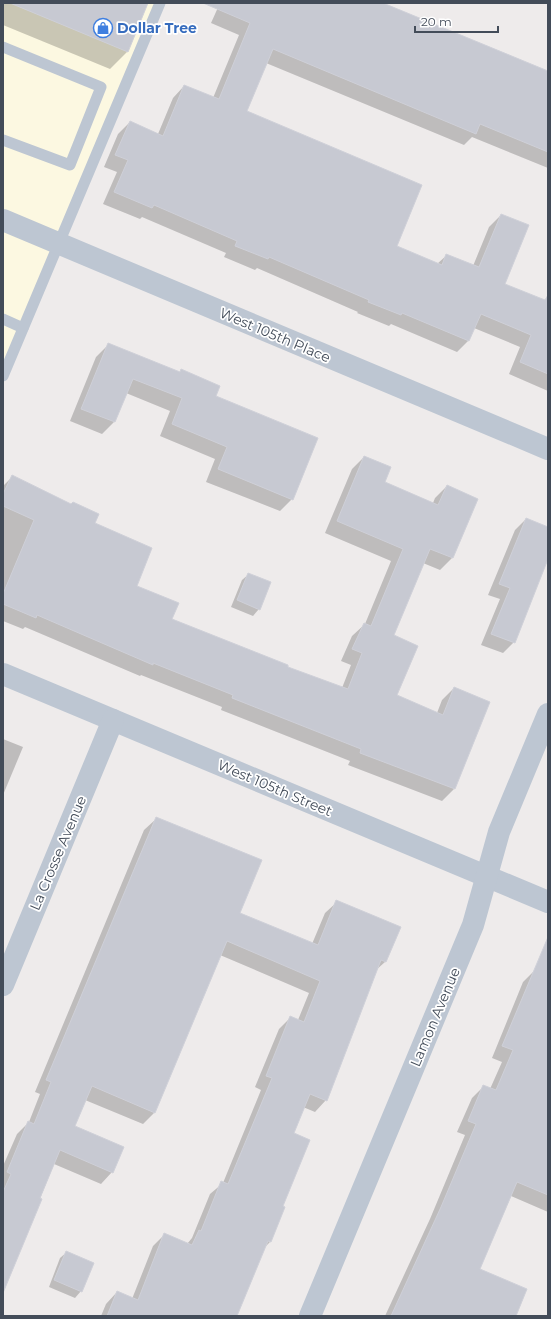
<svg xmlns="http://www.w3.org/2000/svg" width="551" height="1319" font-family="Montserrat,sans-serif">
<rect width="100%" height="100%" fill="#eeebeb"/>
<polygon fill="#fcf8e1" points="3,3 160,3 3,376"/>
<g fill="#0003">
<polygon points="3,3 147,3 127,52 110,69 3,25"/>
<polygon points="220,3 382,3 548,72 548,168 472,137 464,145 266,63 246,112 396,247 437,264 447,255 473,266 489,227 501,215 504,284 548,302 548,391 509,374 520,347 474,328 469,340 457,352 391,324 389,326 357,313 358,312 257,268 255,270 224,257 226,253 142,217 140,219 103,204 117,172 104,167 118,134 130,122 158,134 173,98 184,86 213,98 239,35 211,23"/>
<polygon points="109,344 179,373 181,371 215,397 292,499 280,511 206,482 215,459 160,436 170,411 126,393 114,422 102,434 70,421 96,357"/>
<polygon points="364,457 383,482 433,503 435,498 447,486 477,499 452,558 440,570 423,563 392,636 396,696 437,713 442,700 454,688 488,702 454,789 442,801 348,765 350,761 221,710 222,707 141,675 140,676 25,627 23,629 3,621 3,486 12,477 94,524 135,586 171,619 286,667 342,688 351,665 341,661 352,636 365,624 391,561 325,533 352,469"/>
<polygon points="526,519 548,528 548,557 514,642 503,653 481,645 500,599 488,595 515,530"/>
<polygon points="249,574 259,609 253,616 231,607 242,580"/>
<polygon points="3,739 23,747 3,795"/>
<polygon points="156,819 238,914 312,944 325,913 337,902 399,927 385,962 376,970 326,1100 315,1112 303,1107 292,1134 281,1207 284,1208 270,1242 264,1248 236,1316 101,1316 106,1304 117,1292 132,1299 153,1246 164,1235 187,1244 192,1238 210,1194 223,1183 261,1090 255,1087 279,1029 291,1017 298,1020 309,993 220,955 154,1113 143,1124 85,1100 74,1127 112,1172 101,1184 54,1164 3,1290 3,1166 17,1134 29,1122 40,1094 35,1092 144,830"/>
<polygon points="535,970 548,975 548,1212 511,1196 479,1270 515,1316 385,1316 430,1219 465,1135 457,1132 472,1098 484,1086 490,1089 502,1062 492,1058 523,982"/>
<polygon points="67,1252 81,1291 75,1298 49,1287 60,1258"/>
</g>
<g fill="#c7c9d2" stroke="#cfd0d8">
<polygon points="10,3 148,3 128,52"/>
<polygon points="203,3 383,3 548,71 548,152 480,124 476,134 273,49 247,111 422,185 397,246 442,265 446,254 479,267 501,214 529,225 505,284 545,300 548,295 548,374 520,362 531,335 481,314 469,341 402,313 401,315 368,302 369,300 269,257 268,259 235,246 237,241 154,205 152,208 114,192 128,160 115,155 130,121 163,136 184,85 219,99 250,23"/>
<polygon points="108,343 180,372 181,369 220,386 216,396 318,438 293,500 218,469 227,447 172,424 182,398 133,379 115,422 81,409"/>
<polygon points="364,456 391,467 385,482 438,505 447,485 478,499 453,558 430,549 394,635 418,646 397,695 443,715 454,687 490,702 455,789 360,753 361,749 232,698 233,695 153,663 153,665 37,615 36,618 3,604 3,594 34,520 3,506 3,494 12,475 71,504 73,502 99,514 95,523 152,548 137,586 179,603 172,619 288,665 288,667 348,689 362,653 352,649 364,623 371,626 403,549 337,521"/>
<polygon points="526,518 548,527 548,559 515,643 491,634 510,588 499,584"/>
<polygon points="248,573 271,582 260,610 237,600"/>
<polygon points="156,817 262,860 240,913 318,945 336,900 401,927 386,962 381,960 327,1101 310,1094 294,1133 310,1140 283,1206 285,1207 271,1242 268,1241 237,1316 107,1316 117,1291 138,1300 164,1233 192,1245 199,1230 201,1231 221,1181 228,1184 272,1078 266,1076 290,1016 304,1022 320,981 227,941 155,1113 92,1086 75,1126 124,1147 113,1173 60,1150 40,1198 42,1199 3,1293 3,1192 11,1174 7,1172 28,1121 34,1124 51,1082 46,1080"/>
<polygon points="548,937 548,1195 517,1182 480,1269 527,1289 516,1316 391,1316 441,1207 476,1124 468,1121 483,1085 496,1090 513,1050 502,1046"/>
<polygon points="66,1251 94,1263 82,1292 54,1280"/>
</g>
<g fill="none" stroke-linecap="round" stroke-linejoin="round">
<g stroke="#bdc6d2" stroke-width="11">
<polyline points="3,47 101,87 70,165 3,140"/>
<polyline points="3,319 23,328"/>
<polyline points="3,376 160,3"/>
</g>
<g stroke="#bdc6d2" stroke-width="22">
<polyline points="3,220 548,449"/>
<polyline points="3,674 548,902"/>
<polyline points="3,985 113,720"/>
<polyline points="310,1316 473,925 499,832 548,714"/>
</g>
</g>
<defs>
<symbol id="shop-ring" viewBox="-11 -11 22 22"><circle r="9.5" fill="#fff" stroke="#3f7fe0" stroke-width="1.5"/><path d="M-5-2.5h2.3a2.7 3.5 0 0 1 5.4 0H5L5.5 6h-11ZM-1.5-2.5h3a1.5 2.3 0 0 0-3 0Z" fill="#3f7fe0"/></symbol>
</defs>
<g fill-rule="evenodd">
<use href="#shop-ring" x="92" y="17" width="22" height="22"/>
</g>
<g text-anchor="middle" stroke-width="3.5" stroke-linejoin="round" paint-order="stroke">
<g font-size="14" font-weight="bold" fill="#366cbe" stroke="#fff" text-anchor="start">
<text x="117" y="33">Dollar Tree</text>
</g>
<g font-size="14" fill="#434c59" stroke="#fff">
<text transform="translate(275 335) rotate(23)" y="5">West 105th Place</text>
<text transform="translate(275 788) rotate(23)" y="5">West 105th Street</text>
<text transform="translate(58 853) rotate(-67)" y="5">La Crosse Avenue</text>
<text transform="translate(435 1017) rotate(-67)" y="5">Lamon Avenue</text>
</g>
</g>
<rect width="551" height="1319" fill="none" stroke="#434c59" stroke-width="8"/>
<path d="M415 26v6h83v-6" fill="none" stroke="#434c59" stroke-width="2"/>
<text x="421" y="26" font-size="12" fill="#434c59" stroke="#ffffff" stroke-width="3" paint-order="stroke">20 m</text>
</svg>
